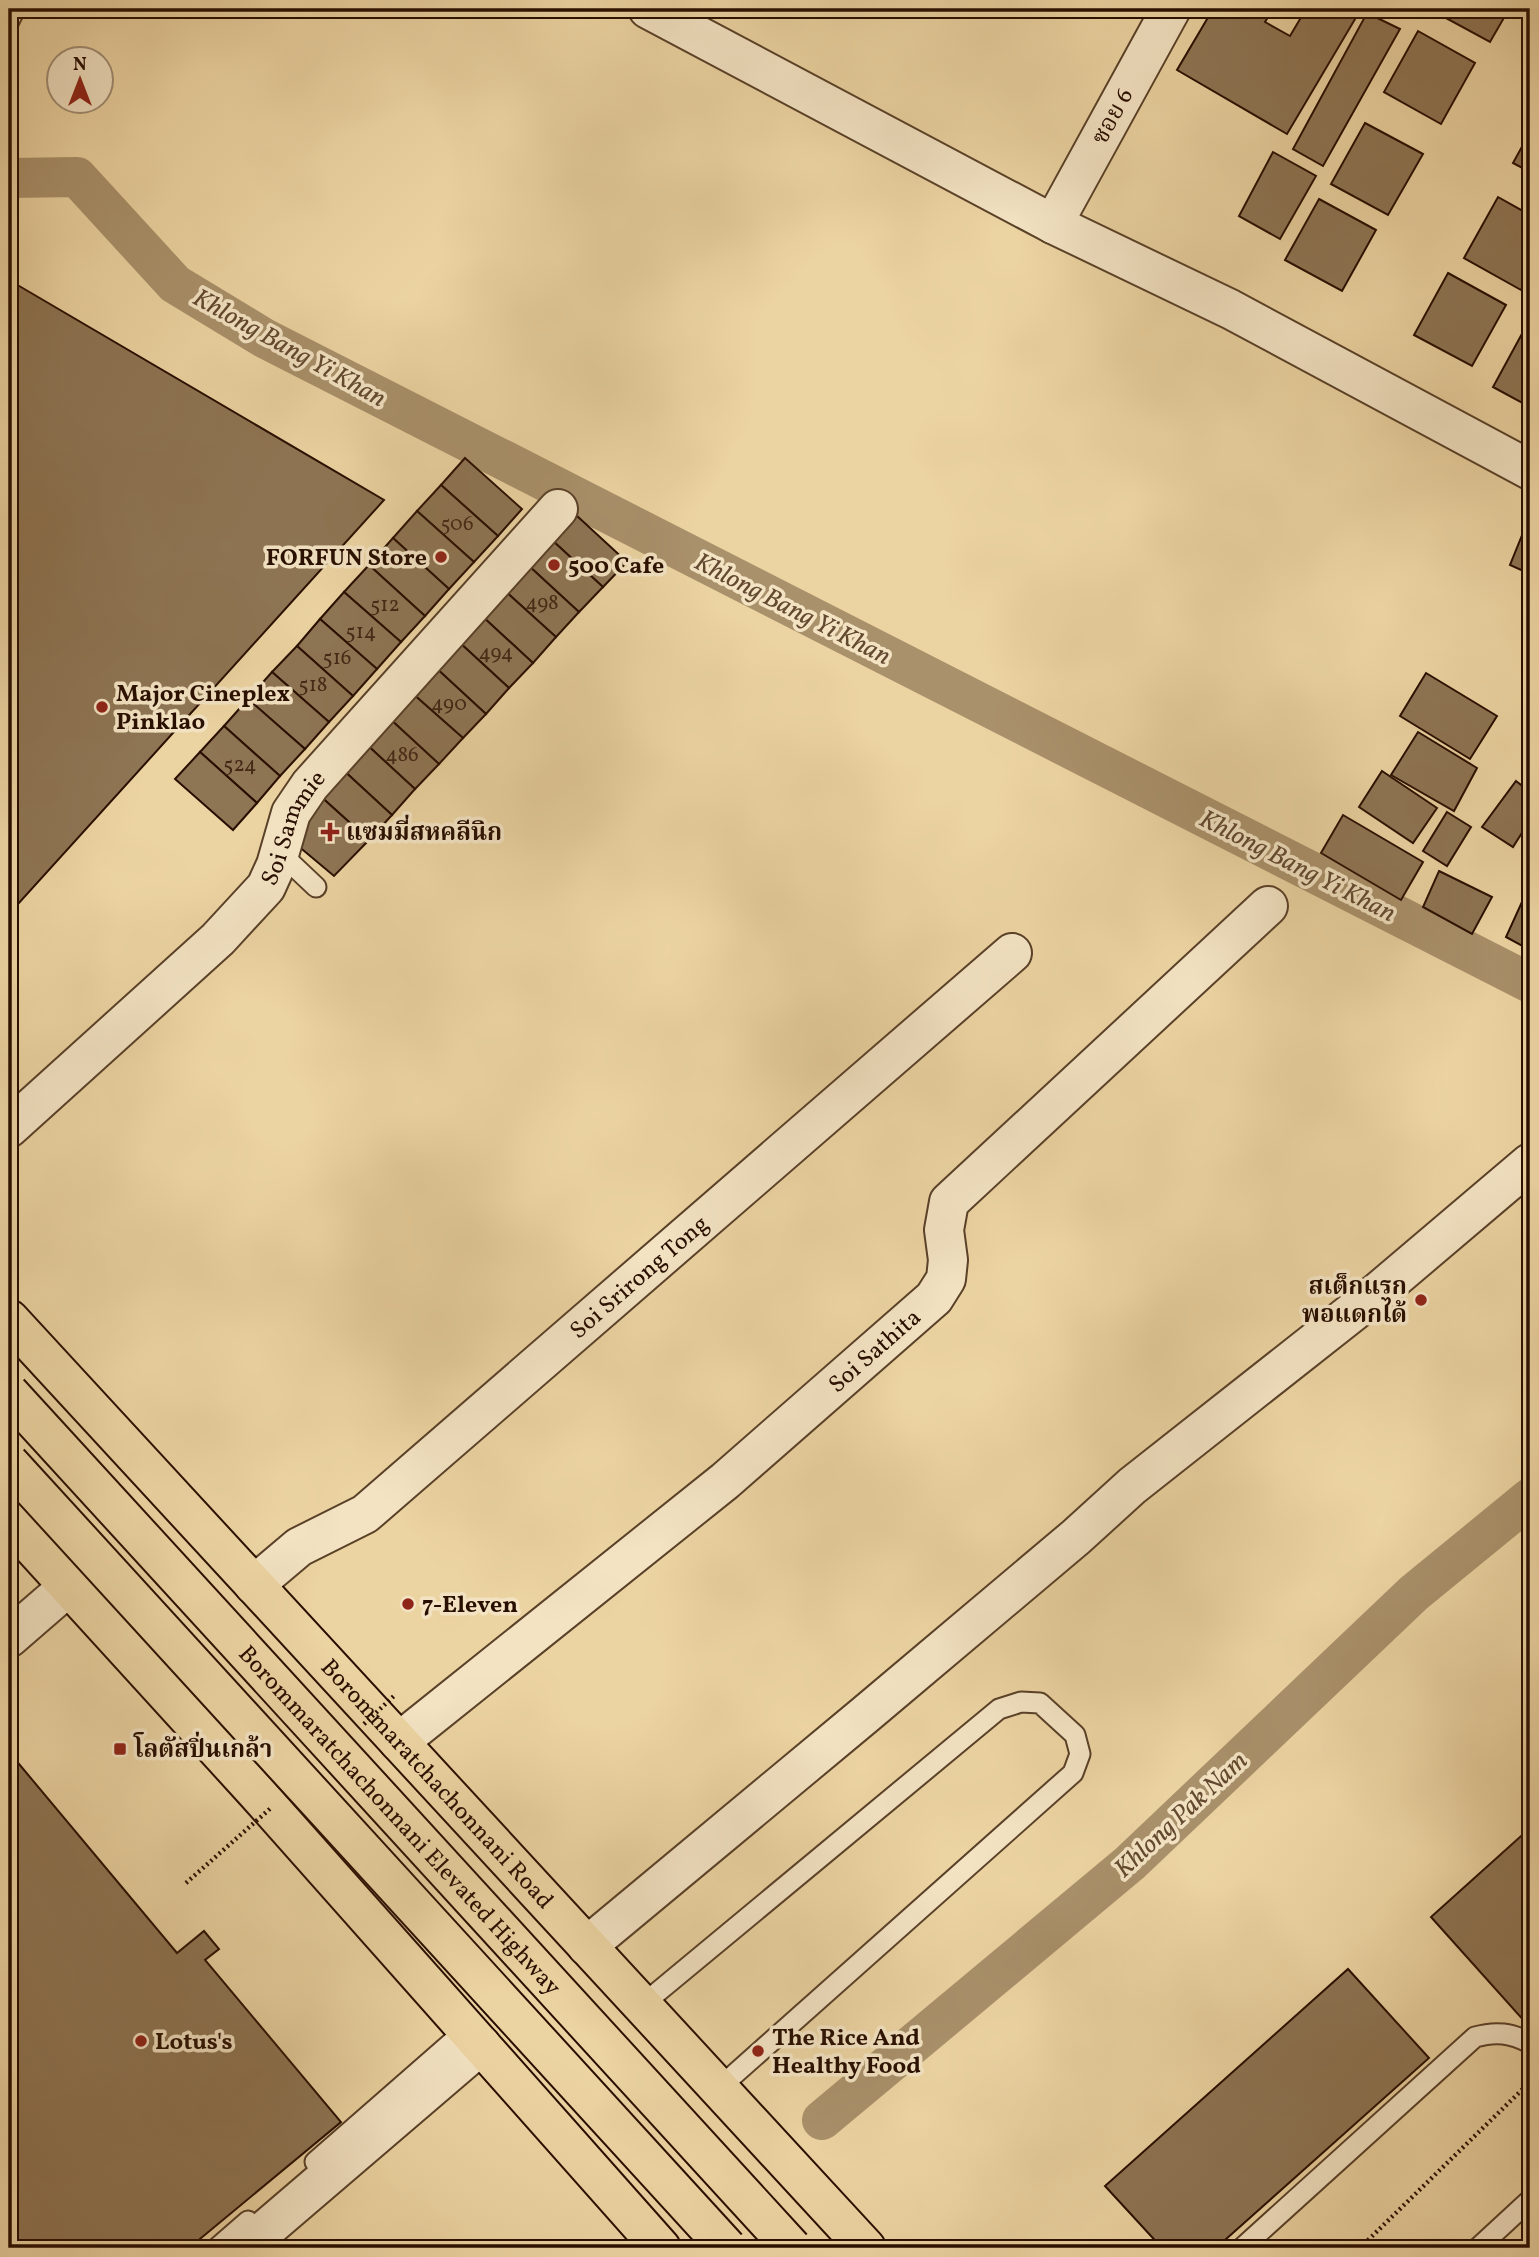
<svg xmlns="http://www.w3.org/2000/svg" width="1539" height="2257" font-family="Vollkorn,'Noto Serif Thai',serif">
<rect width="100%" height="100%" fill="#ecd4a2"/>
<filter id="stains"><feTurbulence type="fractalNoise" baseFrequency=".00286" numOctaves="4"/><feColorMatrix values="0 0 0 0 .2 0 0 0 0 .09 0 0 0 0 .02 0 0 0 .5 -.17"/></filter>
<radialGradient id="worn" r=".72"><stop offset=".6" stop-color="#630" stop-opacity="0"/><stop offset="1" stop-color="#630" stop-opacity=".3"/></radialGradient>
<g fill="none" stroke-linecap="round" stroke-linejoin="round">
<g stroke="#a9916b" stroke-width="40">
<polyline points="9,178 77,177 175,284 264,338 1530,983"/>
<polyline points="822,2120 1130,1863 1414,1593 1530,1498"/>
</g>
</g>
<g fill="#8e7554" stroke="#280e00" stroke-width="2">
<polygon points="1213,9 1268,9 1272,11 1265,22 1290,36 1306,9 1361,9 1287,134 1177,70"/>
<polygon points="1434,9 1509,9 1490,42 1433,11"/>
<polygon points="1367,13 1400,29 1323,166 1293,149"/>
<polygon points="1418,31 1475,63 1441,124 1384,92"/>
<polygon points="1365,123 1423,154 1388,215 1331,184"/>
<polygon points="1530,132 1530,172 1513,163"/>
<polygon points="1273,152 1316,176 1280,239 1239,216"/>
<polygon points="1498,197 1530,215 1530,273 1521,290 1464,258"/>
<polygon points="1319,199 1376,230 1342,291 1285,260"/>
<polygon points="1448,273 1506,305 1472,366 1414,335"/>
<polygon points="9,280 384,500 9,914"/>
<polygon points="1530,319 1530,407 1493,387"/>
<polygon points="465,458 522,509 498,536 441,485"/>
<polygon points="441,485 498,536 474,562 417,511"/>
<polygon points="417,511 474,562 449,589 393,538"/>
<polygon points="576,515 627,562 603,587 553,541"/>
<polygon points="1529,518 1530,518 1530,574 1510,565"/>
<polygon points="393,538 449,589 425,616 369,565"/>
<polygon points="553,541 603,587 579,612 529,566"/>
<polygon points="369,565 425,616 401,642 344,592"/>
<polygon points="529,566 579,612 556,637 505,591"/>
<polygon points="505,591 556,637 533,663 482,616"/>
<polygon points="344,592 401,642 377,669 320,619"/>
<polygon points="482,616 533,663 509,688 459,642"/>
<polygon points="320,619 377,669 353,696 297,646"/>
<polygon points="459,642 509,688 486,714 435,667"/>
<polygon points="297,646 353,696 329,722 272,672"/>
<polygon points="435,667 486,714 463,738 412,693"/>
<polygon points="272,672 329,722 305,749 248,699"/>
<polygon points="1426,673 1497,716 1470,759 1400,716"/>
<polygon points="412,693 463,738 439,764 389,718"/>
<polygon points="248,699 305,749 280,776 224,726"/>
<polygon points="389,718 439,764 415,789 365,743"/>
<polygon points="224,726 280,776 257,803 200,752"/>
<polygon points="1418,732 1477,768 1454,811 1391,775"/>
<polygon points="365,743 415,789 392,815 341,768"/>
<polygon points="200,752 257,803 233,830 175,779"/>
<polygon points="341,768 392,815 369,840 318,794"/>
<polygon points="1382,771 1437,808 1413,843 1359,807"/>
<polygon points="1516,781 1530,792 1530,820 1513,847 1482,827"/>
<polygon points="318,794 369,840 334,876 297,845"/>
<polygon points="1447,812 1471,827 1447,866 1423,851"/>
<polygon points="1343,815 1423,862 1401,900 1321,853"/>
<polygon points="1439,871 1492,897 1472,934 1423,907"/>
<polygon points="1526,893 1530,895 1530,950 1506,937"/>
<polygon points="9,1752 177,1953 204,1931 219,1949 205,1960 341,2122 189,2248 9,2248"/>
<polygon points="1530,1828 1530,2021 1527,2024 1431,1917"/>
<polygon points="1348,1969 1429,2058 1216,2248 1162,2248 1105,2186"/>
</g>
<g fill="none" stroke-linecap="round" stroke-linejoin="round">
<defs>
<g id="service">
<polyline points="9,21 15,9"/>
<polyline points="279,852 316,887"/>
<polyline points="642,2005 999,1709 1021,1702 1040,1703 1075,1735 1080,1754 1073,1773 719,2088"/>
<polyline points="315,2162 467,2029"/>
<polyline points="217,2248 248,2221"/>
<path d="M1242,2248L1475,2037C1496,2031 1511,2033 1530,2043"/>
<polyline points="1478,2248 1530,2200"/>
</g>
<g id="minor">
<polyline points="648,9 1053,224 1230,309 1530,470"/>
<polyline points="1053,224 1171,9"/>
<path id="s1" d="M9,1128L218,939L266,887L276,865L291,813L310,785L558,509"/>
<path id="s2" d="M254,1585L299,1547L365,1514L1012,953"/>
<polyline points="9,1638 69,1586"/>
<path id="s3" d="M399,1742L725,1481L934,1298L946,1279L948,1260L944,1230L949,1202L1268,906"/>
<polyline points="587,1946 866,1714 1076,1537 1132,1486 1378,1292 1530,1163"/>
<polyline points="244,2248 481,2045"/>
</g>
<g id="primary">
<path id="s4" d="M9,1319L866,2248"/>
<polyline points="9,1521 256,1792 661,2248"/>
</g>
</defs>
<use href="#service" stroke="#594028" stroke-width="23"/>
<use href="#minor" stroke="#594028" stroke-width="42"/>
<use href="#primary" stroke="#280e00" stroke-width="42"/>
<polyline stroke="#280e00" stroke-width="4.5" stroke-dasharray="2 3.5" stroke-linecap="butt" points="1360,2248 1530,2082"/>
<use href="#service" stroke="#f3e3c3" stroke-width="19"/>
<use href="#minor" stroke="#f3e3c3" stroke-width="38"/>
<use href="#primary" stroke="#ecd4a2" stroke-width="38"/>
<defs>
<g id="primary-bridge">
<path id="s5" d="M9,1393L792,2248"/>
<polyline points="9,1463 727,2248"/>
</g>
</defs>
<use href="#primary-bridge" stroke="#280e00" stroke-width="42" stroke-linecap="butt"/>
<g stroke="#280e00" stroke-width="4.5" stroke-dasharray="2 3.5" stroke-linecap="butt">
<polyline points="364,1724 396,1694"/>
<polyline points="186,1883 272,1807"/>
</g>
<use href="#primary-bridge" stroke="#ecd4a2" stroke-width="38"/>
</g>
<g fill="#8f2418" stroke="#f3e3c3" stroke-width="2.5">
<circle cx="441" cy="557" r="7"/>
<circle cx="554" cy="565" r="7"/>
<circle cx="102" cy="707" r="7"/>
<path d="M326.5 821.5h7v7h7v7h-7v7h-7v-7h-7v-7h7z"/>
<circle cx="1421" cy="1300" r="7"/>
<circle cx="408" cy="1604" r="7"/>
<rect x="113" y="1742" width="14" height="14" rx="3.5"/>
<circle cx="141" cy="2041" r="7"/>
<circle cx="758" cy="2051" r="7"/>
</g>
<g text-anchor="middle" stroke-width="7" stroke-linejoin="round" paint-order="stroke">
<g font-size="21" fill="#422815">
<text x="457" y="530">506</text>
<text x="542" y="609">498</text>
<text x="385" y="611">512</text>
<text x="361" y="638">514</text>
<text x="496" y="659">494</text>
<text x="337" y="664">516</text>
<text x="313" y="691">518</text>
<text x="449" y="710">490</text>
<text x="402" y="761">486</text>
<text x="240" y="771">524</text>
</g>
<g font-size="24" fill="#280e00" stroke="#f3e3c3">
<text transform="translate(1112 116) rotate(-61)" y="8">ซอย 6</text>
<text dy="8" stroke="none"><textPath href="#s1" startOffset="418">Soi Sammie</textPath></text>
<text dy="8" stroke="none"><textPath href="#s2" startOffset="495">Soi Srirong Tong</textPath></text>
<text dy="8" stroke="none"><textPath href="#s3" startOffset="616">Soi Sathita</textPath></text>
<text dy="8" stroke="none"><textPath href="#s4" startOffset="632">Borommaratchachonnani Road</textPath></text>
<text dy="8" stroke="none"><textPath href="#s5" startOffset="579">Borommaratchachonnani Elevated Highway</textPath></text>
</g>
<g font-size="24" font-weight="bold" fill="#280e00" stroke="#f3e3c3" text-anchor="start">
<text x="427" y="565" text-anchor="end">FORFUN Store</text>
<text x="568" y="573">500 Cafe</text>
<text x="116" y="701">Major Cineplex<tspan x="116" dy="28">Pinklao</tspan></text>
<text x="346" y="840">แซมมี่สหคลีนิก</text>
<text x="1407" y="1294" text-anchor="end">สเต็กแรก<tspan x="1407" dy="28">พอแดกได้</tspan></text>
<text x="422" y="1612">7-Eleven</text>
<text x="134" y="1757">โลตัสปิ่นเกล้า</text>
<text x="772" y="2045">The Rice And<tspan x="772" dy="28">Healthy Food</tspan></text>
<text x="155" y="2049">Lotus's</text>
</g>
<g font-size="26" font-style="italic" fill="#624930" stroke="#f3e3c3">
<text transform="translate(290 347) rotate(29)" y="9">Khlong Bang Yi Khan</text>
<text transform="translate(793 608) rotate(27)" y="9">Khlong Bang Yi Khan</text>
<text transform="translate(1298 865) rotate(27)" y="9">Khlong Bang Yi Khan</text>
<text transform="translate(1180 1814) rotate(-43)" y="9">Khlong Pak Nam</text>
</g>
</g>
<rect width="1539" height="2257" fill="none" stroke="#ecd4a2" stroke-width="35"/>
<rect x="10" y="10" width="1518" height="2236" fill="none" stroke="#280e00" stroke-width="3.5"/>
<rect x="18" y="18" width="1504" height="2222" fill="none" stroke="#280e00" stroke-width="2"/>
<g transform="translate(80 80)"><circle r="33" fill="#f3e3c3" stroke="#a28e75" stroke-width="2"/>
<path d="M0-5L12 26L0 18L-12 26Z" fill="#8f2418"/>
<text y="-10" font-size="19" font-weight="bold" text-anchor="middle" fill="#280e00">N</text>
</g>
<rect width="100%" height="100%" filter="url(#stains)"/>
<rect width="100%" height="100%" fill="url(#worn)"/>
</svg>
